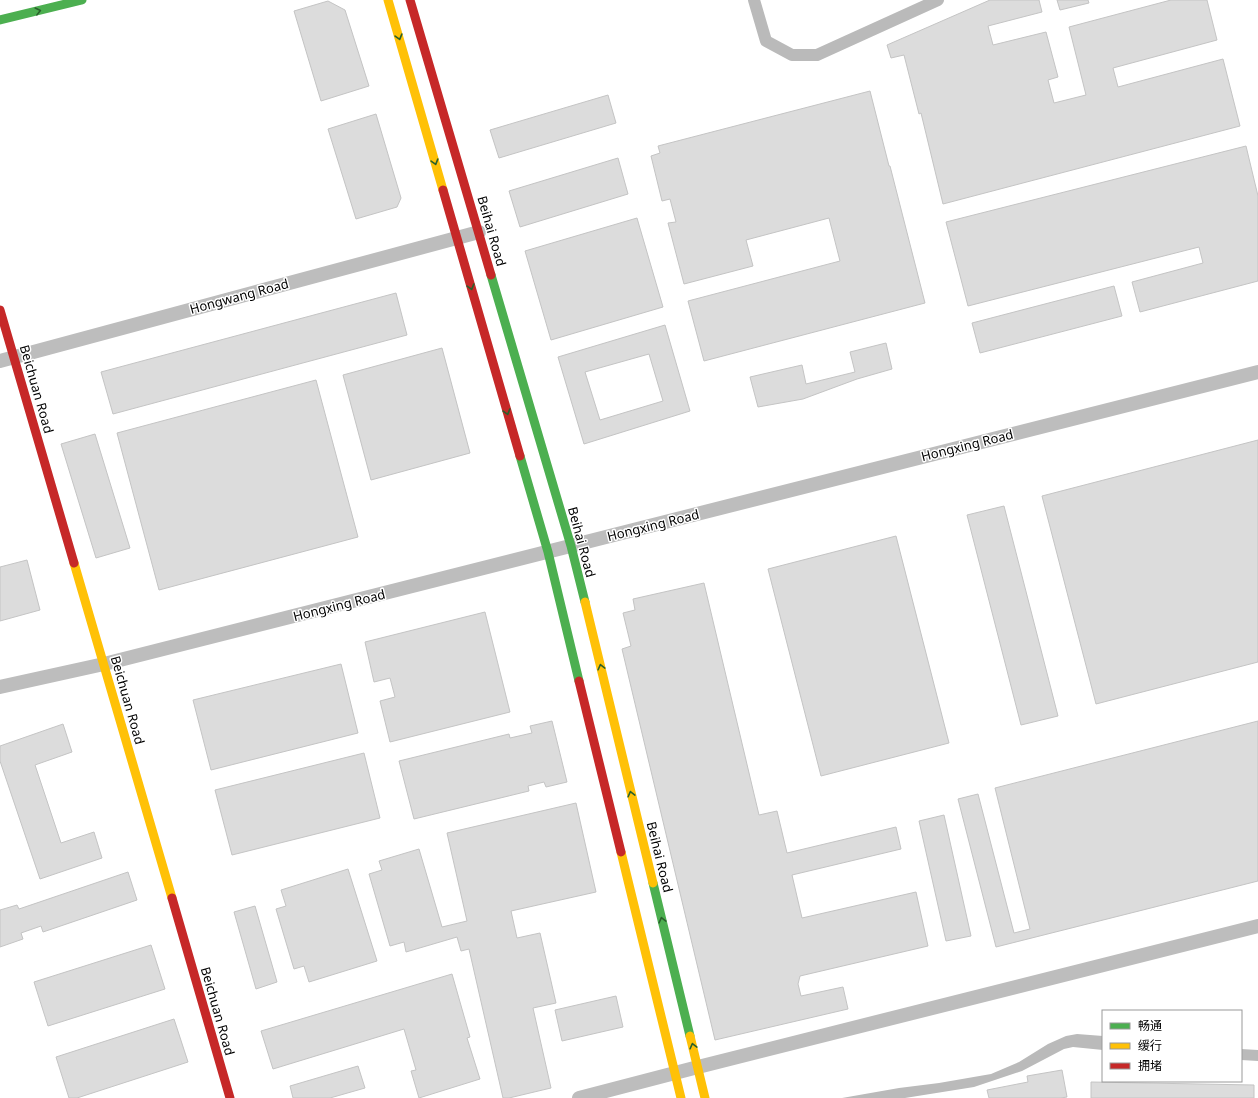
<svg xmlns="http://www.w3.org/2000/svg" width="1258" height="1098" font-family="'Noto Sans','Noto Sans SC',sans-serif">
<rect width="100%" height="100%" fill="#fff"/>
<g fill="#bababa">
<polygon points="1077,1034 1103,1036 1103,1050 1073,1047 1064,1049 1022,1071 974,1087 905,1098 842,1098 899,1088 939,1083 991,1074 1019,1062 1048,1044 1066,1036"/>
<polygon points="1241,1049 1258,1050 1258,1061 1241,1060"/>
</g>
<g fill="none" stroke-linecap="round" stroke-linejoin="round">
<polyline stroke="#bababa" stroke-width="12" points="754,0 766,41 792,55 817,55 938,0"/>
</g>
<g fill="#dcdcdc" stroke="#c4c4c4" fill-rule="evenodd">
<polygon points="990,0 1039,0 1042,12 988,26 993,45 1046,32 1058,77 1048,80 1054,103 1086,95 1069,27 1171,0 1207,0 1217,40 1113,68 1118,87 1223,59 1240,126 943,204 921,113 919,114 904,55 891,58 887,45"/>
<polygon points="1057,0 1088,0 1089,3 1060,10"/>
<polygon points="328,1 345,10 369,86 321,101 294,11"/>
<polygon points="870,91 889,166 890,166 925,303 704,361 688,301 840,261 829,218 746,240 753,266 684,284 668,223 676,222 670,199 662,201 651,156 660,153 658,146"/>
<polygon points="608,95 616,123 499,158 490,130"/>
<polygon points="376,114 401,198 397,207 356,219 328,129"/>
<polygon points="1246,146 1258,196 1258,281 1140,312 1132,282 1203,263 1199,247 968,306 946,222"/>
<polygon points="618,158 628,194 520,227 509,191"/>
<polygon points="637,218 663,307 551,340 525,251"/>
<polygon points="1114,286 1122,316 980,353 972,323"/>
<polygon points="396,293 407,335 113,414 101,372"/>
<path d="M665,325L690,411L584,444L558,357ZM649,354L663,401L600,420L585,372Z"/>
<polygon points="886,343 892,369 857,379 803,399 758,407 750,377 802,365 806,384 855,372 850,352"/>
<polygon points="442,348 470,453 371,480 343,375"/>
<polygon points="316,380 358,537 159,590 117,433"/>
<polygon points="95,434 130,548 96,558 61,444"/>
<polygon points="1258,440 1258,662 1096,704 1042,496"/>
<polygon points="1004,506 1058,716 1021,725 967,515"/>
<polygon points="896,536 949,743 821,776 768,569"/>
<polygon points="27,560 40,610 0,621 0,567"/>
<polygon points="704,583 759,815 777,811 787,853 896,827 901,849 792,875 802,918 916,892 928,946 800,976 798,984 801,996 843,987 848,1009 715,1040 622,649 631,646 623,613 635,610 633,599"/>
<polygon points="485,612 510,712 390,742 380,701 395,697 390,678 374,682 365,642"/>
<polygon points="341,664 358,733 211,770 193,700"/>
<polygon points="552,721 567,782 546,787 544,782 528,786 529,791 414,819 399,761 509,734 510,738 532,733 530,726"/>
<polygon points="1258,721 1258,881 996,947 958,799 978,794 1014,933 1030,929 995,788"/>
<polygon points="63,724 72,752 35,765 61,843 94,832 102,858 40,879 0,761 0,746"/>
<polygon points="364,753 380,818 232,855 215,790"/>
<polygon points="576,803 596,892 511,911 517,938 540,933 556,1003 533,1008 551,1088 509,1098 503,1098 469,949 461,951 457,937 406,952 404,942 390,946 369,874 382,870 379,861 419,849 442,927 467,921 447,833"/>
<polygon points="944,815 971,936 946,941 919,821"/>
<polygon points="348,869 377,961 309,982 304,966 294,969 276,909 286,906 281,890"/>
<polygon points="128,872 137,900 43,932 41,926 21,933 23,939 0,947 0,910 17,905 19,909"/>
<polygon points="255,906 277,982 256,989 234,912"/>
<polygon points="151,945 165,989 48,1026 34,982"/>
<polygon points="452,974 470,1037 467,1038 480,1079 419,1098 411,1071 416,1070 404,1029 273,1069 261,1031"/>
<polygon points="616,996 623,1027 562,1041 555,1010"/>
<polygon points="174,1019 188,1062 77,1098 69,1098 56,1057"/>
<polygon points="358,1066 365,1088 330,1098 293,1098 290,1086"/>
<polygon points="1062,1070 1067,1097 1061,1098 989,1098 987,1090 1028,1082 1027,1076"/>
<polygon points="1091,1082 1254,1085 1254,1098 1091,1098"/>
</g>
<g fill="none" stroke-linecap="round" stroke-linejoin="round">
<g stroke="#bdbdbd" stroke-width="14">
<polyline points="0,361 479,232"/>
<polyline points="0,687 104,664 1258,372"/>
<polyline points="579,1098 698,1067 1258,926"/>
</g>
<g stroke="#4caf50" stroke-width="9">
<polyline points="0,20 82,0"/>
<polyline points="491,275 571,546 585,602"/>
<polyline points="520,456 548,552 579,681"/>
<polyline points="653,883 690,1036"/>
</g>
<g stroke="#ffc107" stroke-width="9">
<polyline points="388,0 443,190"/>
<polyline points="74,563 172,898"/>
<polyline points="585,602 653,883"/>
<polyline points="621,852 681,1098"/>
<polyline points="690,1036 705,1098"/>
</g>
<g stroke="#c62828" stroke-width="9">
<polyline points="410,0 491,275"/>
<polyline points="443,190 520,456"/>
<polyline points="0,310 74,563"/>
<polyline points="579,681 621,852"/>
<polyline points="172,898 230,1098"/>
</g>
</g>
<defs><path id="oneway-chevron" d="M-2-3.5L2.5 0L-2 3.5" fill="none" stroke-width="1.6" stroke-linecap="round" stroke-linejoin="round"/></defs>
<g stroke="#2a602c">
<use href="#oneway-chevron" transform="translate(38 11) rotate(-14)"/>
<use href="#oneway-chevron" transform="translate(399 37) rotate(74)"/>
<use href="#oneway-chevron" transform="translate(435 162) rotate(74)"/>
<use href="#oneway-chevron" transform="translate(471 287) rotate(74)"/>
<use href="#oneway-chevron" transform="translate(507 412) rotate(74)"/>
<use href="#oneway-chevron" transform="translate(601 667) rotate(-104)"/>
<use href="#oneway-chevron" transform="translate(631 794) rotate(-104)"/>
<use href="#oneway-chevron" transform="translate(662 920) rotate(-104)"/>
<use href="#oneway-chevron" transform="translate(693 1046) rotate(-104)"/>
</g>
<g text-anchor="middle" stroke-width="3" stroke-linejoin="round" paint-order="stroke">
<g font-size="13" fill="#000" stroke="#fff">
<text transform="translate(492 231) rotate(74)" y="5">Beihai Road</text>
<text transform="translate(239 296) rotate(-15)" y="5">Hongwang Road</text>
<text transform="translate(37 389) rotate(74)" y="5">Beichuan Road</text>
<text transform="translate(967 445) rotate(-14)" y="5">Hongxing Road</text>
<text transform="translate(653 525) rotate(-14)" y="5">Hongxing Road</text>
<text transform="translate(582 542) rotate(75)" y="5">Beihai Road</text>
<text transform="translate(339 605) rotate(-14)" y="5">Hongxing Road</text>
<text transform="translate(128 700) rotate(74)" y="5">Beichuan Road</text>
<text transform="translate(660 857) rotate(76)" y="5">Beihai Road</text>
<text transform="translate(218 1011) rotate(74)" y="5">Beichuan Road</text>
</g>
</g>
<rect x="1102" y="1010" width="140" height="72" fill="#ffffff" stroke="#999999"/>
<rect x="1110" y="1023" width="20" height="6" fill="#4caf50" stroke="#999999"/>
<text x="1138" y="1030" font-size="12" fill="#000000">畅通</text>
<rect x="1110" y="1043" width="20" height="6" fill="#ffc107" stroke="#999999"/>
<text x="1138" y="1050" font-size="12" fill="#000000">缓行</text>
<rect x="1110" y="1063" width="20" height="6" fill="#c62828" stroke="#999999"/>
<text x="1138" y="1070" font-size="12" fill="#000000">拥堵</text>
</svg>
